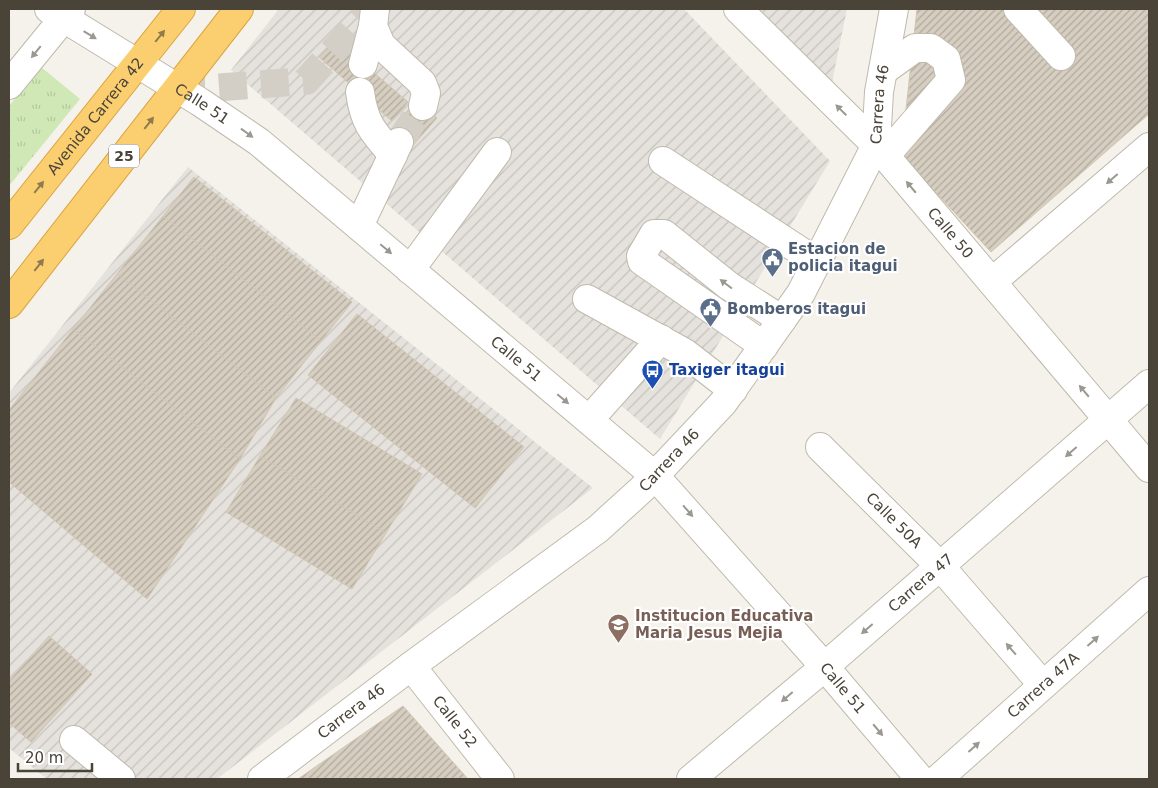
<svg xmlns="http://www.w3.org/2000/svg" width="1158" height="788" font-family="'DejaVu Sans',sans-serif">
<defs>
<pattern id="industrial-furrows" width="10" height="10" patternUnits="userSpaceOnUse" patternTransform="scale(1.25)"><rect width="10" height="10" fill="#e5e1dc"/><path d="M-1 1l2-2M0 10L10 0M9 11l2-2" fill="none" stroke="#c6c2be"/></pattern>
<pattern id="park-tufts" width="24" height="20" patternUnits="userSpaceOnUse" patternTransform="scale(1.25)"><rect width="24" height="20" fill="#d0e8b5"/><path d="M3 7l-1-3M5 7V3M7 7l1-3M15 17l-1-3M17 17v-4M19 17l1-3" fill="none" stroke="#b4c89c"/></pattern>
<pattern id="building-hatch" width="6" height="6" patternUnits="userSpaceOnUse" patternTransform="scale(1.25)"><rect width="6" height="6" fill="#d6cec0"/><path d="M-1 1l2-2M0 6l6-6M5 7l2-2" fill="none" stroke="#b0a99d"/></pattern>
</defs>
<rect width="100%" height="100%" fill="#f5f2eb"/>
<g fill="url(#industrial-furrows)">
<polygon points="279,9 684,9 830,161 660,439 231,70"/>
<polygon points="760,9 847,9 831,87"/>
<polygon points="188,167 593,488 217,779 47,779 9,748 9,393"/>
</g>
<polygon fill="url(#park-tufts)" points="41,67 80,99 9,186 9,106"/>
<g fill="url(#building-hatch)" stroke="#d1c6b3">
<polygon points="917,9 1149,9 1149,114 991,252 901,155"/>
<polygon points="335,39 408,102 392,121 319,57"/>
<polygon points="417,100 437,118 408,151 388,133"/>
<polygon points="194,177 352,302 321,341 163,216"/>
<polygon points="163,216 321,341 276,398 117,274"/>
<polygon points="117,274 276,398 240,459 73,329"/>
<polygon points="357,314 524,447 475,508 308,375"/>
<polygon points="73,329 240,459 147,599 9,482 9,410"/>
<polygon points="296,398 422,474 386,533 260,456"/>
<polygon points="260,456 386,533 352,589 226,512"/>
<polygon points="49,636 92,674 31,742 9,723 9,681"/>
<polygon points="403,706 468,779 298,779"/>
</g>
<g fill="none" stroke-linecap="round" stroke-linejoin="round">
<g stroke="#d3cfc7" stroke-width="28" stroke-dasharray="28 14" stroke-linecap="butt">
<polyline points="177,88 211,88 306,81 372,9"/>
<polyline points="399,142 423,106"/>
</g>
<defs>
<g id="minor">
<path id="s1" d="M49,9L200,102L259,142L655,476L824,666L920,779"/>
<polyline points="375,9 373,26 381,45 422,83 426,93 423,106"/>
<path id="s2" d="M738,9L876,145L1149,468"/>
<polyline points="1018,9 1061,56"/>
<polyline points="363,64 373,26"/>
<polyline points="883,71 915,48 931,48 946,59 951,80 885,156"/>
<polyline points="9,85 71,9"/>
<path d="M360,92C364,123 373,132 393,155"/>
<polyline points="663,161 817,262"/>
<polyline points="359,226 399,142"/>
<polyline points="410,270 497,152"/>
<polyline points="992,282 1149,147"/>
<polyline points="587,299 685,353 733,390"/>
<polyline points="764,346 642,261 641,256 654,234 664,234 729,286 782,320"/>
<polyline points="589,420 661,339"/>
<path id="s3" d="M820,447L940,566L1043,685"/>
<path id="s4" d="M411,666L500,779"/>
<polyline points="74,740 121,779"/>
<path id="s5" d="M262,779L411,666L598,529L643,488L723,403L801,293L876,145L879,92L894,9"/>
<path id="s6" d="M691,779L815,675L1149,384"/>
<path id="s7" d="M938,779L1149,591"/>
</g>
<g id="highway">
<path id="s8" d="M9,225L181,9"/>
<polyline points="9,304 239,9"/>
</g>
</defs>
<use href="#minor" stroke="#c0baad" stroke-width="30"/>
<use href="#highway" stroke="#dba43f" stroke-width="30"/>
<use href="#minor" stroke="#fff" stroke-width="28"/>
<use href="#highway" stroke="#fbce70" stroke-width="28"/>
</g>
<defs><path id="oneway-solid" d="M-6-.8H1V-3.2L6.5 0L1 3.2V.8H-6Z" transform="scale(1.25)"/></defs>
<g fill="#9b9892">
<use href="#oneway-solid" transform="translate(90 35) rotate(31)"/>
<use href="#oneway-solid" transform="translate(36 52) rotate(129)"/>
<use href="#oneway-solid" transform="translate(841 110) rotate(-135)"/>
<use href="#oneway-solid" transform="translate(247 133) rotate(36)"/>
<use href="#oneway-solid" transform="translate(1112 179) rotate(139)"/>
<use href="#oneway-solid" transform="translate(911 187) rotate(-130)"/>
<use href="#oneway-solid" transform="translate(386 249) rotate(40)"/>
<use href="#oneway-solid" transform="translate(726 284) rotate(-143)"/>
<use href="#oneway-solid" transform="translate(1084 391) rotate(-130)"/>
<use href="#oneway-solid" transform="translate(563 399) rotate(40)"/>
<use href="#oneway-solid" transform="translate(1071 452) rotate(139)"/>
<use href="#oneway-solid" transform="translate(688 511) rotate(49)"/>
<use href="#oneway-solid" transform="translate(867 629) rotate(139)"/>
<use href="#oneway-solid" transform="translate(1093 641) rotate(-42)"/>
<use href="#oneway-solid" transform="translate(1011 649) rotate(-131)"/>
<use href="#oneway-solid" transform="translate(787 697) rotate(139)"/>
<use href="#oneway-solid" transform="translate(878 730) rotate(50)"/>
<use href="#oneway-solid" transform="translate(974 747) rotate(-42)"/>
</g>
<g fill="#907b4e">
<use href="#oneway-solid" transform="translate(160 36) rotate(-51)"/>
<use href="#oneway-solid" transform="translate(149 123) rotate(-52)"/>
<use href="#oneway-solid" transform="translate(39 187) rotate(-51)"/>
<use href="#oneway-solid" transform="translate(39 265) rotate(-52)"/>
</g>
<defs>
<symbol id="civic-pin" viewBox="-11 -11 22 30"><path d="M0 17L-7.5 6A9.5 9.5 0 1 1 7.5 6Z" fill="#5c6f8a" stroke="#fff"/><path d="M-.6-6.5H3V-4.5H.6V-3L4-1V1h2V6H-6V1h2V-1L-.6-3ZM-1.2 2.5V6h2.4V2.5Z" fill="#fff"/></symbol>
<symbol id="bus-pin" viewBox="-11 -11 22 30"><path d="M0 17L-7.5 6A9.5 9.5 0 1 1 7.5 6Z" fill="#1a4fb4" stroke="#fff"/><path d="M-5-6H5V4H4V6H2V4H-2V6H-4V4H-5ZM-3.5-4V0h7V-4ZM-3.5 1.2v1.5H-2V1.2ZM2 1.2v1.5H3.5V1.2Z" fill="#fff"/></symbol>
<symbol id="school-pin" viewBox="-11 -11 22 30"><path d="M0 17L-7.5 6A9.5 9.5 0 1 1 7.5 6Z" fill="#8d6e63" stroke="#fff"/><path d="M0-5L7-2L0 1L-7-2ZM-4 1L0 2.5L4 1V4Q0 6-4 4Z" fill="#fff"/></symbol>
</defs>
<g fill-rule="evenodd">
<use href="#civic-pin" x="760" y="246" width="25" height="34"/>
<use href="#civic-pin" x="698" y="296" width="25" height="34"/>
<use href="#bus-pin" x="640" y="358" width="25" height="34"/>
<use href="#school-pin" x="606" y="612" width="25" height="34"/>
</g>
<g text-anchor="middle" stroke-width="4.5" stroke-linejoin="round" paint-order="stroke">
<rect fill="#fff" stroke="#807b74" stroke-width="1" x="109" y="144.5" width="30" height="23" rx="4"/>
<g font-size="14" font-weight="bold" fill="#494338">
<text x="124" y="161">25</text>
</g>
<g font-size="15" fill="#494338" stroke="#fff">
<text dy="5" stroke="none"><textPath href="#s1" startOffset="180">Calle 51</textPath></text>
<text dy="5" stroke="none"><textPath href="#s5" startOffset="938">Carrera 46</textPath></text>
<text dy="5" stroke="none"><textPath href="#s8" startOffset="139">Avenida Carrera 42</textPath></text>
<text dy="5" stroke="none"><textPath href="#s2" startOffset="309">Calle 50</textPath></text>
<text dy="5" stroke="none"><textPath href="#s1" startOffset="585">Calle 51</textPath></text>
<text dy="5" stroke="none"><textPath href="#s5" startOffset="518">Carrera 46</textPath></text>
<text dy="5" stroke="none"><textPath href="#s3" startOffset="104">Calle 50A</textPath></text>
<text dy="5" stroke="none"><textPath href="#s6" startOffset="302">Carrera 47</textPath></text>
<text dy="5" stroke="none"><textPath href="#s7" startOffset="141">Carrera 47A</textPath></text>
<text dy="5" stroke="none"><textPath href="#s1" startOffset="1050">Calle 51</textPath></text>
<text dy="5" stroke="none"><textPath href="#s5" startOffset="112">Carrera 46</textPath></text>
<text dy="5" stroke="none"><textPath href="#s4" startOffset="71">Calle 52</textPath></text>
</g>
<g font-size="15" font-weight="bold" fill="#4e5e75" stroke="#fff" text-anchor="start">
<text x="788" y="254">Estacion de<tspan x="788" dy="17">policia itagui</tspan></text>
<text x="727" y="314">Bomberos itagui</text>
</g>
<g font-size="15" font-weight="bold" fill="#164399" stroke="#fff" text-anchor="start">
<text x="669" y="375">Taxiger itagui</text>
</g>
<g font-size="15" font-weight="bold" fill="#785e54" stroke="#fff" text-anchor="start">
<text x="635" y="621">Institucion Educativa<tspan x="635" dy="17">Maria Jesus Mejia</tspan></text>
</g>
</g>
<rect width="1158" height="788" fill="none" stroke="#494338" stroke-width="20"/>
<path d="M18 763v8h74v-8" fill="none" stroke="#494338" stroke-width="2.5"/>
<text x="25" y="763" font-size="15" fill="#494338" stroke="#ffffff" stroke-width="4" paint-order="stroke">20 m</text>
</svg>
